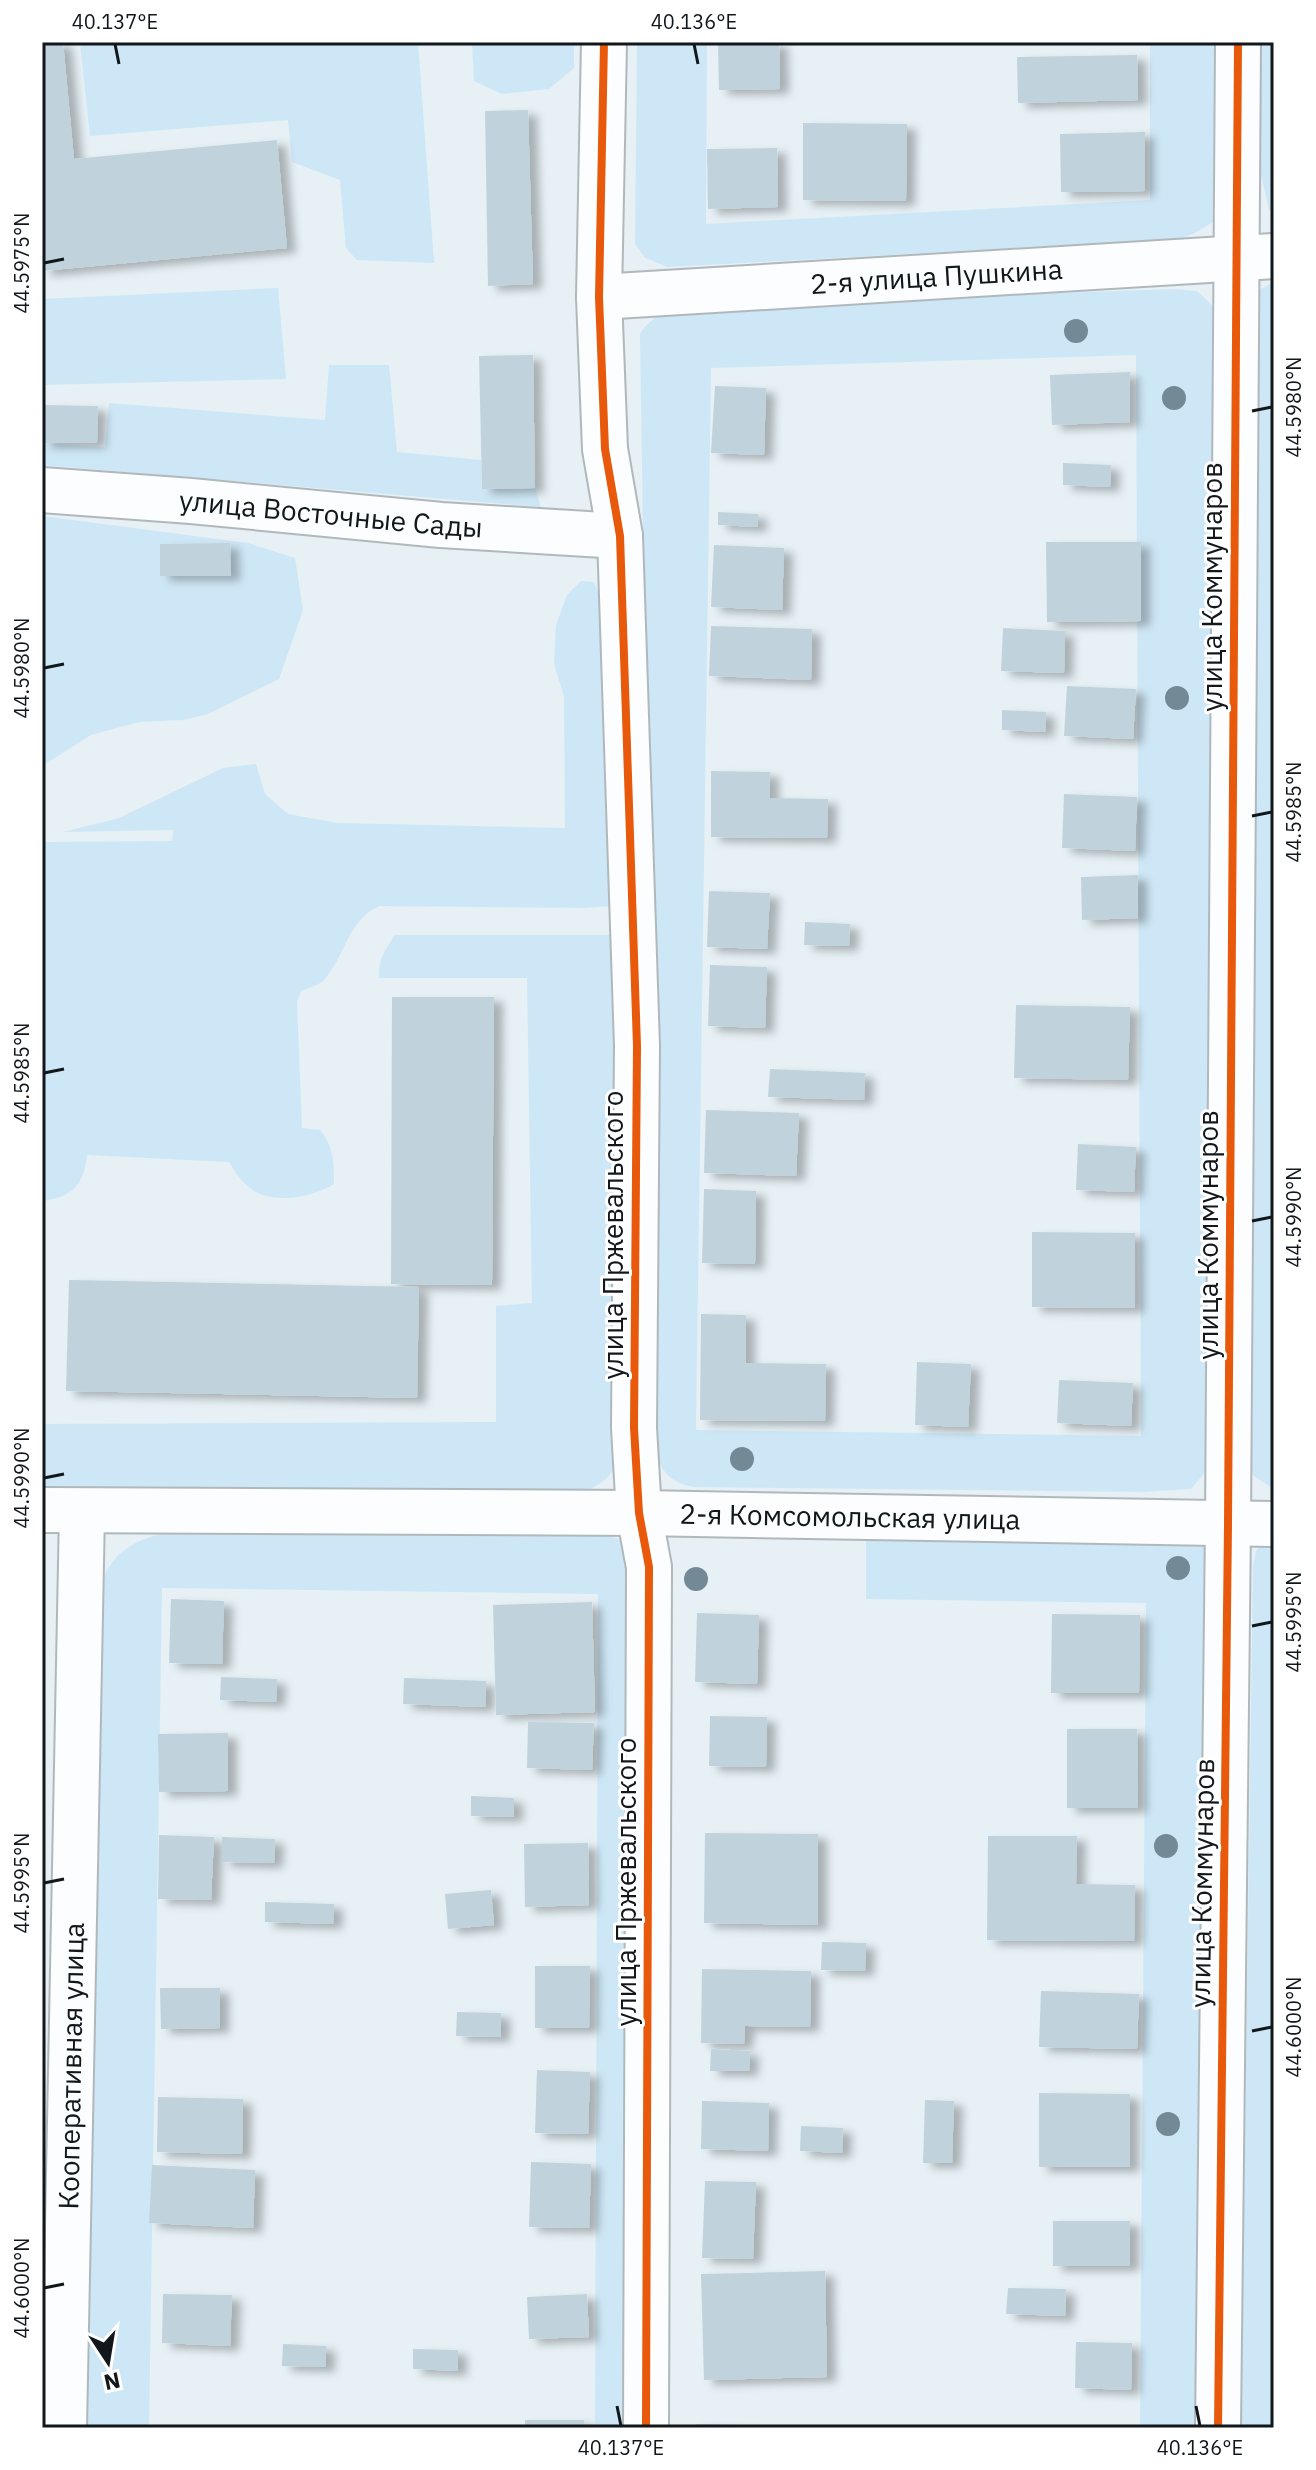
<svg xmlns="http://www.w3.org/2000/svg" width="1316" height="2470" font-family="'IBM Plex Sans',sans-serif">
<defs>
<filter id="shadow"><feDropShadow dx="9" dy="5" stdDeviation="4" flood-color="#0004"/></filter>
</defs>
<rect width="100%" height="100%" fill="#e6f0f5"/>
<g fill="#cee7f6" fill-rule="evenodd">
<polygon points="80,42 418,42 434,263 357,260 346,248 340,180 292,162 288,120 90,136"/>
<polygon points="472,42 574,42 574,68 549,89 502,94 474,81"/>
<path d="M637,42H707L706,224L1150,200V42H1221L1217,218C1198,235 1175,243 1150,241L668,267L645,258L635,244Z"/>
<polygon points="1255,42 1274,42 1274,213 1269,210 1259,166"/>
<polygon points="1274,282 1274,1489 1254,1476 1249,1464 1255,300 1259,290"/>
<polygon points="278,288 286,379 42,385 42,299"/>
<path d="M1174,289L1197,291L1216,309L1207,1470L1191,1489L1141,1492L694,1487C675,1484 660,1473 657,1453L640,334C652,315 668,311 689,306ZM1136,355L1141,1436L696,1430L711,368Z"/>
<polygon points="329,365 389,365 397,452 481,460 482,489 535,488 541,507 42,465 42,443 105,447 109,403 325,420"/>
<polygon points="42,516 248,543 295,558 303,610 279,679 208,714 183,720 139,722 91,735 42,766"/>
<path d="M581,581L594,582L604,606L614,906L582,908L379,906C347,921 346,955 324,980C319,985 308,988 301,991L297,1002L302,1128L320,1130C334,1146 334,1164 334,1184C313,1197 277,1204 254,1191C243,1184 236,1173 229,1162L87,1155C84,1184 73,1197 42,1201V842L172,841L173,830L63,832L119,818L223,768L256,764L265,794L288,814L337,823L565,828L564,696L554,664L556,625L567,595Z"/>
<path d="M395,935H615L625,1444C612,1476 609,1482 576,1495L42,1492V1424L496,1422V1306L532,1303L527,978H379C377,962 386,948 395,935Z"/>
<path d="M169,1532L599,1533L619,1539L627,1544L630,2428H595L598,1594L162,1588L149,2428H84L99,1588C112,1552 133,1540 169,1532Z"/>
<polygon points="866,1533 1206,1544 1204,2428 1140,2428 1146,1603 866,1599"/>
<polygon points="1274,1534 1274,2428 1241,2428 1253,1565 1256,1551 1267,1536"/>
</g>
<g fill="#c0d3dd" filter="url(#shadow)">
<polygon points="42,42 63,42 74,159 277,140 287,248 42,271"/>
<polygon points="718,42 779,42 780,89 719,90"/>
<polygon points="1137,55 1138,100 1018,103 1017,57"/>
<polygon points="528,110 533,284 488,286 485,111"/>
<polygon points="803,123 907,124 906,201 803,200"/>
<polygon points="1145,132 1145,191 1061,192 1060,134"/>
<polygon points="777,148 778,207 708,209 707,149"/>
<polygon points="533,355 535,488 482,489 479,356"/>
<polygon points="1130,372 1130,422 1052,425 1050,375"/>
<polygon points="715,386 766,388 764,455 711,453"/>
<polygon points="42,405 98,406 97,443 42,443"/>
<polygon points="1063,463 1111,465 1110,487 1063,485"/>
<polygon points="718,512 758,514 758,527 718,525"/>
<polygon points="1046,542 1141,542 1141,621 1047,622"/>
<polygon points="230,543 231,576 160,576 160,544"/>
<polygon points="714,545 784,548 782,610 711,607"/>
<polygon points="711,626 812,629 811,680 709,676"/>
<polygon points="1003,628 1065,631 1064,673 1001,671"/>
<polygon points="1067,686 1136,689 1133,739 1064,736"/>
<polygon points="1002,710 1046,712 1045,732 1002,730"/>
<polygon points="711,771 770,772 770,798 828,799 827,838 711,837"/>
<polygon points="1064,794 1137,797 1135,851 1062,848"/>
<polygon points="1138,875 1138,918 1082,920 1081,877"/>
<polygon points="709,891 770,893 767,949 707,947"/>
<polygon points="805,922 850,924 849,946 804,945"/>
<polygon points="710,965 767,967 765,1028 708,1026"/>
<polygon points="392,997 494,997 492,1285 391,1284"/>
<polygon points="1016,1005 1130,1007 1128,1080 1014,1078"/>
<polygon points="770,1069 865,1073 864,1100 768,1097"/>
<polygon points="706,1110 799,1113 796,1176 704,1173"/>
<polygon points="1078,1144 1136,1147 1134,1192 1076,1190"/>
<polygon points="704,1189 756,1191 755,1264 702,1263"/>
<polygon points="1032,1232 1135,1233 1135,1308 1032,1307"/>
<polygon points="69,1280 419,1287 417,1398 66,1391"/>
<polygon points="701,1314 746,1315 746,1363 826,1364 825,1421 700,1420"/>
<polygon points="917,1362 971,1364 968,1427 915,1425"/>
<polygon points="1059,1380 1133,1383 1131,1426 1057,1423"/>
<polygon points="171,1599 224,1601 222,1664 169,1663"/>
<polygon points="592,1602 595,1712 496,1715 493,1605"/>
<polygon points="697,1613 759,1615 757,1684 695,1682"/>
<polygon points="1052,1614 1140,1615 1139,1693 1051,1693"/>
<polygon points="221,1677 277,1679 276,1702 220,1700"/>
<polygon points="404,1678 486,1681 485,1707 403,1704"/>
<polygon points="710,1716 767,1717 766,1767 709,1766"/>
<polygon points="528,1722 594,1723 592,1770 527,1768"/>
<polygon points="1067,1729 1137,1729 1138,1808 1067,1808"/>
<polygon points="228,1733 228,1791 159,1792 158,1734"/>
<polygon points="471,1796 514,1798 514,1817 471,1816"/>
<polygon points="705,1833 818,1834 818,1925 704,1923"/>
<polygon points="159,1835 214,1837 211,1900 158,1899"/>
<polygon points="988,1836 1077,1836 1076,1884 1135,1885 1134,1941 987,1940"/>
<polygon points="222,1837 275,1839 274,1863 222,1862"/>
<polygon points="588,1843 589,1905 525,1907 524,1844"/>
<polygon points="491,1890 494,1925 448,1929 445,1894"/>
<polygon points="265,1902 334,1904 333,1924 265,1922"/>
<polygon points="822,1942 866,1943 865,1971 821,1970"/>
<polygon points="535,1966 590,1966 589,2028 535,2028"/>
<polygon points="702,1969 811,1971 810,2027 745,2026 744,2044 701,2043"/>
<polygon points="160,1988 220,1988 220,2028 161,2029"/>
<polygon points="1041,1991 1139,1994 1137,2049 1039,2047"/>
<polygon points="457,2012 501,2013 501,2037 456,2036"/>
<polygon points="711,2049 750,2051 749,2071 710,2071"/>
<polygon points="537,2070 590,2072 588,2134 535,2133"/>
<polygon points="1039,2093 1130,2094 1130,2167 1039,2167"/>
<polygon points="158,2097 243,2099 242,2154 157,2152"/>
<polygon points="925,2100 954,2101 952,2163 923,2163"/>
<polygon points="702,2101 769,2103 768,2151 701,2149"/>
<polygon points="801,2126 843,2128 842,2153 800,2151"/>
<polygon points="531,2162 591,2164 589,2228 529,2227"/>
<polygon points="152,2165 255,2170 253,2228 149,2223"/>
<polygon points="705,2181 756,2182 753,2259 702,2258"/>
<rect x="1053" y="2221" width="77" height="45"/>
<polygon points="825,2271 827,2377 704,2380 701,2274"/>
<polygon points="1008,2288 1066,2289 1065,2316 1006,2314"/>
<polygon points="163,2294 232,2295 230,2346 162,2343"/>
<polygon points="587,2294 589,2337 529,2339 527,2297"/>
<polygon points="1076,2342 1132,2343 1131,2390 1075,2388"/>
<polygon points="283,2344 326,2346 326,2367 282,2366"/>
<polygon points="413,2349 458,2350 458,2371 413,2369"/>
<rect x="525" y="2420" width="59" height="8"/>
<polygon points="696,2424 749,2425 749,2428 696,2428"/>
</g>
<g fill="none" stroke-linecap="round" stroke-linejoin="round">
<defs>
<g id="street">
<polyline points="604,42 599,297 605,449 620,536 637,1046 634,1428 639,1513 649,1567 646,2428"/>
<path id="s1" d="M599,297L1274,256"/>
<path id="s2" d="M42,490L191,501L441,525L620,536"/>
<path id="s3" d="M42,1510L639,1513L1274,1524"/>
<path id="s4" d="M64,2428L82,1512"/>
<polyline points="1218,2428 1228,1524 1238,42"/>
</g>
</defs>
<use href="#street" stroke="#b1b8bc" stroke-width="48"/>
<use href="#street" stroke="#fbfdfe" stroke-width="44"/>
<defs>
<g id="cycleway">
<polyline points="604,42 599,297 605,449 620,536 637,1046 634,1428 639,1513 649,1567 646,2428"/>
<polyline points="1218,2428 1228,1524 1238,42"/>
</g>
</defs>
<use href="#cycleway" stroke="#fff" stroke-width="13"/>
<use href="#cycleway" stroke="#e8590c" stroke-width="8"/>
</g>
<g fill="#738a96">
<circle cx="1076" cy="331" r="12"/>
<circle cx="1174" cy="398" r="12"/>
<circle cx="1177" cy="698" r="12"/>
<circle cx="742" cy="1459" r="12"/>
<circle cx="1178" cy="1568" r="12"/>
<circle cx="696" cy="1579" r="12"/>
<circle cx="1166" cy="1846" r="12"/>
<circle cx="1168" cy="2124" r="12"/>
</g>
<path fill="none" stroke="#11171b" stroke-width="3" d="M115,44L119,64M694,44L698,64M44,263L64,259M1252,411L1272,407M44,668L64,664M1252,816L1272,812M44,1073L64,1069M1252,1221L1272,1217M44,1478L64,1474M1252,1626L1272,1622M44,1883L64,1879M1252,2031L1272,2027M44,2288L64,2284M617,2406L621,2426M1196,2406L1200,2426"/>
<g text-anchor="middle" stroke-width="6" stroke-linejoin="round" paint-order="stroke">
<g font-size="28" fill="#11171b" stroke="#fff">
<text dy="10" stroke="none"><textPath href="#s1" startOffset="338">2-я улица Пушкина</textPath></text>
<text dy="10" stroke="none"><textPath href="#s2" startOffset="290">улица Восточные Сады</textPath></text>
<text transform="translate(1212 587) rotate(-90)" y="10">улица Коммунаров</text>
<text transform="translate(613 1235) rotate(-90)" y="10">улица Пржевальского</text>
<text transform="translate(1208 1235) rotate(-90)" y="10">улица Коммунаров</text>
<text dy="10" stroke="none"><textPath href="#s3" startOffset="808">2-я Комсомольская улица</textPath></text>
<text transform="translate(626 1882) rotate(-90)" y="10">улица Пржевальского</text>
<text transform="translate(1202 1883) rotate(-89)" y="10">улица Коммунаров</text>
<text dy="10" stroke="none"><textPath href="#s4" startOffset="362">Кооперативная улица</textPath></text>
</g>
</g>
<rect width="1316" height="2470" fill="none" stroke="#ffffff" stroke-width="88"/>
<g transform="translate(108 2362) rotate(168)" stroke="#ffffff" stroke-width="6" paint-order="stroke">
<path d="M0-6L14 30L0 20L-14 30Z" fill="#11171b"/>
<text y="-12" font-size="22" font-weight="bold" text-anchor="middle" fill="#11171b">N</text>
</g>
<rect x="44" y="44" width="1228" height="2382" fill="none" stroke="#11171b" stroke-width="3"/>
<g font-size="20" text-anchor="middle" fill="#11171b">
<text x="115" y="29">40.137°E</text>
<text x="694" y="29">40.136°E</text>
<text transform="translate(22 263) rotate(-90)" y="7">44.5975°N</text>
<text transform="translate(1294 407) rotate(-90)" y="7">44.5980°N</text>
<text transform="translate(22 668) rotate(-90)" y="7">44.5980°N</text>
<text transform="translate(1294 812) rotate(-90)" y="7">44.5985°N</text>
<text transform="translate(22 1073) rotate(-90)" y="7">44.5985°N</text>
<text transform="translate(1294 1217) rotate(-90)" y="7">44.5990°N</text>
<text transform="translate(22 1478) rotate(-90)" y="7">44.5990°N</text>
<text transform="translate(1294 1622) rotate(-90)" y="7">44.5995°N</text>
<text transform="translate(22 1883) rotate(-90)" y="7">44.5995°N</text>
<text transform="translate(1294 2027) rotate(-90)" y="7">44.6000°N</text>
<text transform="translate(22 2288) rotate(-90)" y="7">44.6000°N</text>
<text x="621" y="2455">40.137°E</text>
<text x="1200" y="2455">40.136°E</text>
</g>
</svg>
